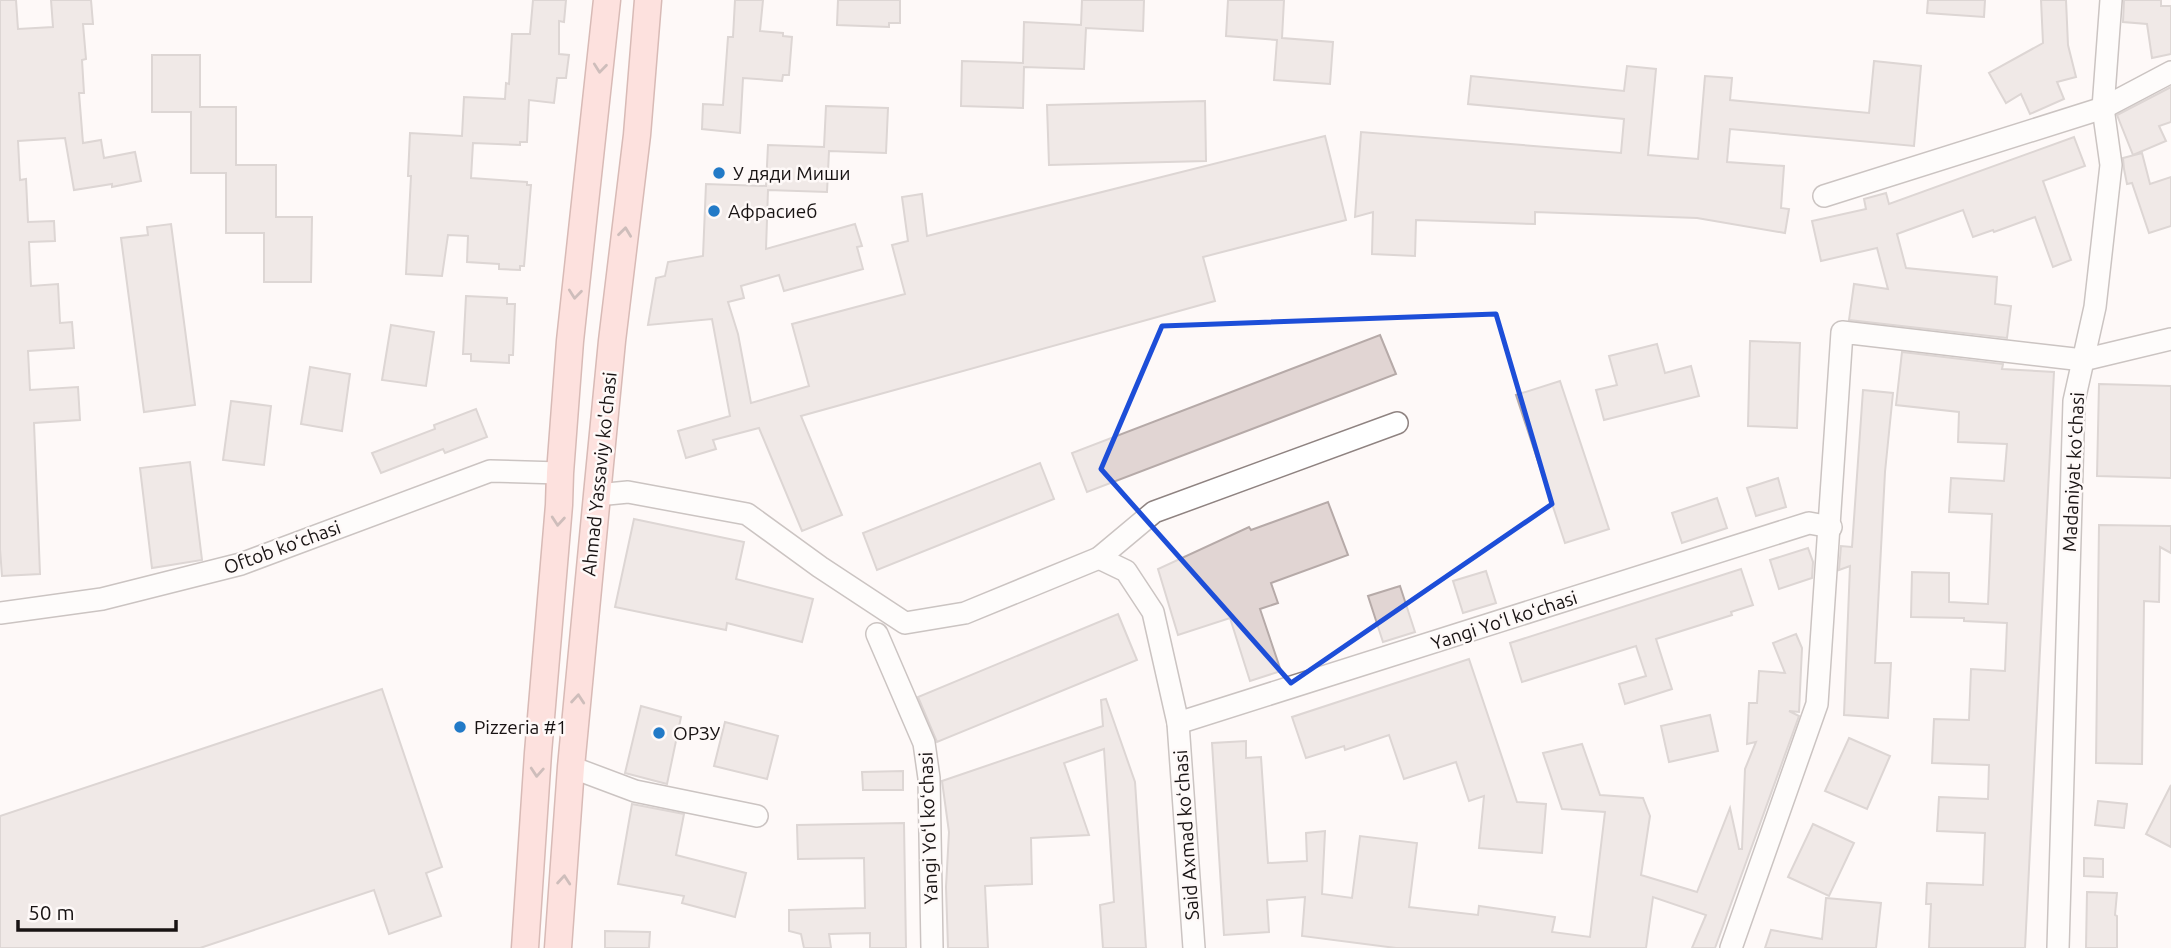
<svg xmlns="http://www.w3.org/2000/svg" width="2171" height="948" font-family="Ubuntu,sans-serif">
<rect width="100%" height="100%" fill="#fef9f8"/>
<g fill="#e1d5d3" stroke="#b6aaa8" stroke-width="2">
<polygon points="0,0 16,0 18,29 53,27 51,0 91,0 93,24 83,24 86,59 82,60 84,93 79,93 83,143 101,140 104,158 135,152 141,181 112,187 112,184 74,190 65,138 18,141 20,180 26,179 28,222 54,221 55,241 29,242 31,286 58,284 60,323 72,322 74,348 28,351 30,390 78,387 80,420 34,423 40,574 2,576 0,549"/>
<polygon points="533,0 566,0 564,22 559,21 559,54 569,55 566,78 557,78 554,103 529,100 527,142 520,142 520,145 473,143 471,178 527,182 527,185 531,185 524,266 520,266 520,270 499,269 499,264 467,262 468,236 448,235 442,276 406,274 411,176 408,176 410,133 462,136 464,97 505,99 506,83 509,84 512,34 530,34"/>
<polygon points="735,0 763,0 760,31 783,33 783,36 792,37 789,75 783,75 782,81 743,78 740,133 702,129 703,104 723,105 728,37 733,37"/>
<polygon points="838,0 900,0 900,23 889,23 889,27 837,25"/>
<polygon points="1082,0 1144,0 1143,31 1086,28 1084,69 1024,67 1023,108 961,106 962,61 1023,63 1024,22 1081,25"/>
<polygon points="1228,0 1284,0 1282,38 1333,42 1330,84 1274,80 1277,40 1226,36"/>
<polygon points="1928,0 1985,0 1984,17 1927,13"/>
<polygon points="2041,0 2066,0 2068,45 2076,77 2057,82 2064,99 2030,114 2021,94 2006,103 1989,73 2043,43"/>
<polygon points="2124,0 2161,0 2161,6 2171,6 2171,54 2152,58 2147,24 2123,22"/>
<polygon points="152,55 200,55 200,107 236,107 236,165 276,165 276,217 312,217 311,282 264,282 264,233 226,233 226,173 191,173 191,112 152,112"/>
<polygon points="1874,61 1921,66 1914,146 1730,129 1727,162 1784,166 1781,208 1789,209 1785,233 1697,218 1535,212 1535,224 1416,220 1415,256 1372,254 1373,212 1355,217 1361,132 1621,153 1624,119 1468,104 1471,76 1624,91 1627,66 1656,69 1648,155 1698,159 1705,76 1732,78 1730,100 1869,113"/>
<polygon points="2171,87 2171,122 2159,126 2166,141 2133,155 2117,115"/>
<polygon points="1205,101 1206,161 1049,165 1047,105"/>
<polygon points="826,106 888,108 886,153 829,151 827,192 768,190 766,249 855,224 862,246 857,247 863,269 784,291 779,275 741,286 744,298 728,302 738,334 751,403 809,386 792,324 905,294 892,245 908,241 902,197 922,194 927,236 1325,136 1346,220 1203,257 1215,301 801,416 842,515 802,531 759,428 713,440 716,449 686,458 678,431 730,416 712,319 648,325 656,278 665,276 668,262 703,256 706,184 766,186 768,145 824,147"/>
<polygon points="2074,137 2085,166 2043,181 2071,260 2053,267 2035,217 1994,232 1993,230 1973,237 1963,210 1897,234 1906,268 1997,277 1995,304 2011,306 2007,338 1849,320 1854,284 1888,289 1877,248 1821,261 1812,221 1866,209 1864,199 1886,193 1889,204"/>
<polygon points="2142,153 2150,184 2171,177 2171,226 2149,233 2132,183 2127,184 2124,169 2123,158"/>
<polygon points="171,224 195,405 144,412 121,238 148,235 147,227"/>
<polygon points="466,296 507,298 507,304 515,304 513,355 509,355 509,363 471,361 471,354 463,354"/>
<polygon points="391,325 434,332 426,386 382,380"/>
<polygon points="1380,335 1396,374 1087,492 1072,453"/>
<polygon points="1750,341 1800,343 1797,428 1748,426"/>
<polygon points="1657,344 1665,373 1691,366 1699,396 1604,420 1596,390 1617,385 1609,356"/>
<polygon points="1902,352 2003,364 2002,369 2054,372 2025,948 1929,948 1931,904 1926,904 1927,883 1983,885 1985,833 1937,831 1939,797 1988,799 1989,765 1932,763 1934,719 1969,720 1971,669 2005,671 2007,623 1964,621 1964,618 1911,617 1912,572 1949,573 1949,602 1988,604 1992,514 1949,512 1951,478 2004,481 2007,444 1958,442 1959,412 1896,405"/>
<polygon points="310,367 350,374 342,431 301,424"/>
<polygon points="1560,381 1609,529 1565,543 1516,395"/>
<polygon points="2099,384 2171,386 2171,478 2097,476"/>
<polygon points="1863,390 1893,393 1885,472 1875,663 1891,663 1888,718 1844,715 1850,566 1839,570 1841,546 1852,547"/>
<polygon points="231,401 271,406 264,465 223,460"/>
<polygon points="476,409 487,437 445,453 443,449 381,473 372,453 435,429 434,425"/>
<polygon points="190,462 202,560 152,568 140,468"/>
<polygon points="1040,463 1054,499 877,570 863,533"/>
<polygon points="1778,478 1786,507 1756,516 1747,488"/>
<polygon points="1717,498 1727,528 1682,543 1672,513"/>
<polygon points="1328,502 1348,555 1271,583 1278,603 1260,609 1281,671 1250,681 1230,618 1178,635 1158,569 1249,527 1251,530"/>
<polygon points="634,519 744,542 736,579 813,599 802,642 727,623 726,630 615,607"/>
<polygon points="2099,525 2171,526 2171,553 2160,547 2159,602 2144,601 2142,764 2096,763"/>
<polygon points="1808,548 1813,562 1812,578 1779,589 1770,560"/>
<polygon points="1741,569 1753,605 1731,612 1732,615 1656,639 1672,689 1625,704 1619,684 1646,676 1636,646 1522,682 1510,643"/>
<polygon points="1486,571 1496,603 1463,613 1453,581"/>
<polygon points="1400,586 1415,632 1383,642 1368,596"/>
<polygon points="1118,614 1137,660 937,742 918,697"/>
<polygon points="1796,634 1802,648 1799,712 1789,711 1799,716 1715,948 1692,948 1706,915 1653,897 1646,948 1396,948 1302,936 1305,897 1267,900 1269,932 1224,935 1212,743 1246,741 1246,758 1261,757 1268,863 1307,861 1306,833 1325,831 1322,894 1352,898 1360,836 1417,843 1409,907 1478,915 1479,906 1555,917 1552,932 1590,937 1605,812 1562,809 1543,753 1582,744 1600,795 1643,798 1650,816 1641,875 1697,892 1730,808 1739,849 1742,849 1745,769 1756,742 1747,744 1749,703 1757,703 1759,671 1785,673 1773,643"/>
<polygon points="1469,659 1517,802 1546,804 1542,853 1479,848 1484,796 1469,801 1456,762 1404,779 1389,735 1345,750 1344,746 1306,758 1292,717"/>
<polygon points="382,689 442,867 426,873 441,916 389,934 374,890 200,948 0,948 0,816"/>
<polygon points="1106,699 1135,782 1146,948 1103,948 1100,905 1114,902 1104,749 1064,763 1089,835 1031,838 1032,884 985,886 988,948 948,948 946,887 949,832 942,781 1103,726 1101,700"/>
<polygon points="641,706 681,717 667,784 625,773"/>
<polygon points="1710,715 1718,751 1669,762 1661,726"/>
<polygon points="725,722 778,736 767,779 714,766"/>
<polygon points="1849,738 1890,756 1867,809 1825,791"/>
<polygon points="903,771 903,790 863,790 862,772"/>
<polygon points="2171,785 2171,847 2146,834"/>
<polygon points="2098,801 2127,804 2124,828 2095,825"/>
<polygon points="632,804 684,814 676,855 746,873 735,917 682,903 684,896 618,884"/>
<polygon points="904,823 906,948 870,948 870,933 829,934 831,948 804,948 801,934 789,931 789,910 865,908 864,858 798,859 797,825"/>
<polygon points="1813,824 1854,843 1829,896 1788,877"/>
<polygon points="2084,858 2103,859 2103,877 2084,876"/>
<polygon points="2087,892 2117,893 2115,915 2117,916 2117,948 2086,948"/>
<polygon points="1826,898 1881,903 1876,948 1765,948 1771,930 1822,939"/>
<polygon points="605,931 650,932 649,948 605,948"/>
</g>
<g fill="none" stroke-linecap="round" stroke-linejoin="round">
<defs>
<g id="minor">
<polyline points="1824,196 2103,108 2171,72"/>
<polyline points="597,495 628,492 747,514 820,567 905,623 965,613 1099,558 1126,571 1153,612 1178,723 1194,948"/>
<polyline points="1099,558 1154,512 1397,423"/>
<polyline points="0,613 102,599 241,564 490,471 560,473"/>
<polyline points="877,634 924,743 929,778 932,948"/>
<polyline points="1178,723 1809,523 1831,527"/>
<polyline points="571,767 635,791 757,816"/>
<polyline points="1731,948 1817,704 1842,332 2083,360 2171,339"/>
<polyline points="2058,948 2074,401 2095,307 2111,165 2103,108 2111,0"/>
</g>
<g id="major">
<polyline points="525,948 538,753 559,505 560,473 570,341 607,0"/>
<polyline points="558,948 571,767 597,495 612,341 637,135 648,0"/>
</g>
</defs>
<use href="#minor" stroke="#8f8381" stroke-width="24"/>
<use href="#major" stroke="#ab6d66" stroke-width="29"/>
<use href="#minor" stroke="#fff" stroke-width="21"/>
<use href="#major" stroke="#fcc4be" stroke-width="26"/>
</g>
<defs><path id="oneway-chevron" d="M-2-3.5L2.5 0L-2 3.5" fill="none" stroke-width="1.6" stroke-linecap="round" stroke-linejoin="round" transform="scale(1.75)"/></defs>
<g stroke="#957471">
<use href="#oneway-chevron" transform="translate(600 68) rotate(96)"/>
<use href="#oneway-chevron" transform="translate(625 232) rotate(-83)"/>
<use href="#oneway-chevron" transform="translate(575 294) rotate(96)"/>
<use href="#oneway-chevron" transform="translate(558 521) rotate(95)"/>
<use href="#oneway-chevron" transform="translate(578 699) rotate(-85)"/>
<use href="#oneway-chevron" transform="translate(537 772) rotate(94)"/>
<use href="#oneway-chevron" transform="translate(564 880) rotate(-85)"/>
</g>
<path d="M0 0H2171V948H0ZM1496,314L1552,504L1291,683L1101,469L1162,326Z" fill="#fef9f8" fill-opacity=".55" fill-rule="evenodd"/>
<path fill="none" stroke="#1d4ed8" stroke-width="5" stroke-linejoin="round" d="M1496,314L1552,504L1291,683L1101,469L1162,326Z"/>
<g fill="#227ac7" stroke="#fef9f8" stroke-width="2.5">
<circle cx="719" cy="173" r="7"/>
<circle cx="714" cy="211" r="7"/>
<circle cx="460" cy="727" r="7"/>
<circle cx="659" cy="733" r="7"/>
</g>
<g text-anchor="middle" stroke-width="5" stroke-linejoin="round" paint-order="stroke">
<g font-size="19" fill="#181313" stroke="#fef9f8" text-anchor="start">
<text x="733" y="180">У дяди Миши</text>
<text x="728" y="218">Афрасиеб</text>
<text x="474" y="734">Pizzeria #1</text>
<text x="673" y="740">ОРЗУ</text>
</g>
<g font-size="19" fill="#181313" stroke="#fef9f8">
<text transform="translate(2073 472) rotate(-87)" y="7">Madaniyat koʻchasi</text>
<text transform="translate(599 474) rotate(-84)" y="7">Ahmad Yassaviy ko'chasi</text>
<text transform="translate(282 547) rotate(-20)" y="7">Oftob koʻchasi</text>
<text transform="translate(1504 620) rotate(-18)" y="7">Yangi Yoʻl koʻchasi</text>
<text transform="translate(928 828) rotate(-92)" y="7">Yangi Yoʻl koʻchasi</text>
<text transform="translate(1186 835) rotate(-94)" y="7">Said Axmad koʻchasi</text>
</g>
</g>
<path d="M18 920v10h158v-10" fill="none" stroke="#181313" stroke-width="3.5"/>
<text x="28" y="920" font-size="21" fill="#181313" stroke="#fef9f8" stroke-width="5" paint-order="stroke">50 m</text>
</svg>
